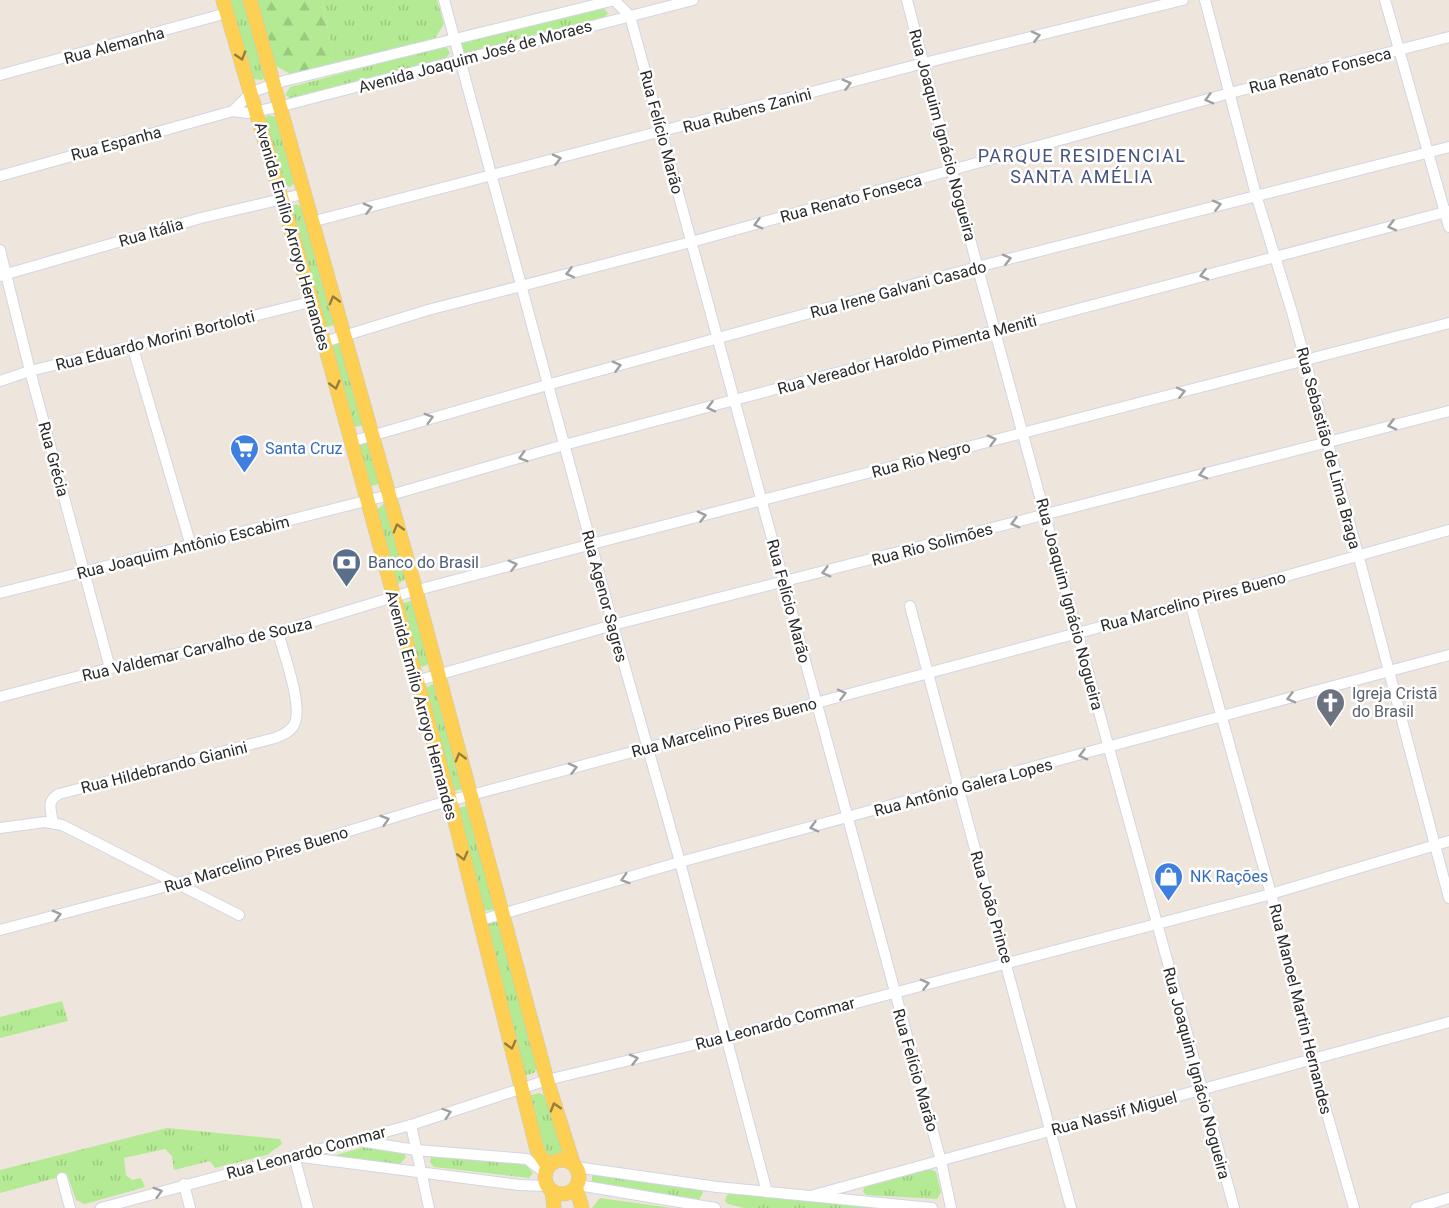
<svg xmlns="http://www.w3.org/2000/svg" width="1449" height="1208" font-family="Roboto,sans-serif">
<defs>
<pattern id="grass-tufts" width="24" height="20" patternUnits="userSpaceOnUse" patternTransform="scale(1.5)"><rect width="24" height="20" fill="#b4ea93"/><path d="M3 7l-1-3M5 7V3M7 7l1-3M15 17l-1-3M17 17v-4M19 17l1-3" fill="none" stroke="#9bc97f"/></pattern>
<pattern id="forest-firs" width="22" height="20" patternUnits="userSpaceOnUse" patternTransform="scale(1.5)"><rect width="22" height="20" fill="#b4ea93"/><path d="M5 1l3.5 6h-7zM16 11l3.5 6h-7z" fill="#9bc97f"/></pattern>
</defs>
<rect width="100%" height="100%" fill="#eee6dc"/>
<g fill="url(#grass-tufts)">
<polygon points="228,0 245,0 265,77 262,80 253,79"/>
<polygon points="322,0 437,0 444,24 435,38 335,63"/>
<polygon points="602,7 608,13 605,17 463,54 461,44 463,43"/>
<polygon points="446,46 450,53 446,58 292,99 285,95 290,87"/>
<polygon points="268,115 276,117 295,182 290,187 284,185 264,119"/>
<polygon points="297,204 302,208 335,317 334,325 327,327 321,323 290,213 291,206"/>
<polygon points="338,344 343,348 363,425 356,427 351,423 331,346"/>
<polygon points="366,440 380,479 378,484 372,486 367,482 358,447 359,442"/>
<polygon points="384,504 387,506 408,577 398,584 394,580 376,510"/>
<polygon points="411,601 430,659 428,664 423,667 418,664 401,607 403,603"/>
<polygon points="432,684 436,687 462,789 454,791 449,788 424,689"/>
<polygon points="466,806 470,810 494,909 487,911 482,908 457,814 459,808"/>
<polygon points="497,920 501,924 537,1068 534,1073 527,1075 522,1072 486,928 488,923"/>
<polygon points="62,1001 68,1021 0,1038 0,1017"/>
<polygon points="540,1093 545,1096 564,1157 549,1161 529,1101 531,1095"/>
<polygon points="167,1128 280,1139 282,1144 267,1155 215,1168 210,1161 174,1170 172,1156 165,1149 124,1158 126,1175 132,1180 141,1178 145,1187 85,1204 76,1200 67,1174 64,1173 58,1174 56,1178 0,1193 0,1170"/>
<polygon points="365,1147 404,1153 406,1157 399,1165 338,1159 336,1155"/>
<polygon points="438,1154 526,1165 533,1173 529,1178 434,1167 430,1162 431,1157"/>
<polygon points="930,1169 936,1172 941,1192 937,1199 867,1195 863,1192 865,1185"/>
<polygon points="596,1173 702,1190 703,1193 698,1201 592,1183 592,1176"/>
<polygon points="731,1193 882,1208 744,1208 728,1204 725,1201 727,1195"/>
</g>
<polygon fill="url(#forest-firs)" points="257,0 322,0 335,63 290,74 276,66"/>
<polygon fill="#b4ea93" points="600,1198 672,1208 592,1208"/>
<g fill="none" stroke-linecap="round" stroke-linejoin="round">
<defs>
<g id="minor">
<polyline points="444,0 613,625 680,862 767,1192"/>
<polyline points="614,0 630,16 941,1161 951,1208"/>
<path d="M907,0C1011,404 1127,805 1234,1208"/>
<polyline points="1205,0 1256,195 1292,312 1358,554 1449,898"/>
<polyline points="1385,0 1449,227"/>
<polyline points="0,75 227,13"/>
<polyline points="233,111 252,92 284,81 615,0"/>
<polyline points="0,176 233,111 248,113 282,106 693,0"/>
<polyline points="311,222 924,63 1183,0"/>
<polyline points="0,250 30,371 110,668"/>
<polyline points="0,276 201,218 303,194"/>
<polyline points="324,342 428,310 691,242 1230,93 1449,37"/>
<polyline points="132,345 191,546"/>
<polyline points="0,381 30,371 310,302"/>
<polyline points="350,442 547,385 977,267 1449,147"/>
<polyline points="0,593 401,492 564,445 1449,211"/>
<polyline points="1190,603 1271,894 1311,1058 1354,1208"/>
<polyline points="910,606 1071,1208"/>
<polyline points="416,681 613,625 1449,411"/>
<polyline points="0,697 110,668 278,632 410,592 592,544 1449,323"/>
<path d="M53,822C51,810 46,801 59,794L275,738C283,735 290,732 294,725C304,707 283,652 278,632"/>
<polyline points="0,828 45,822 62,825 239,915"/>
<polyline points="478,921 680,862 1449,655"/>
<polyline points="0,930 179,883 434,805 1190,603 1449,530"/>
<polyline points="411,1125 429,1208"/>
<polyline points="359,1141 416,1150 527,1159 545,1173"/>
<polyline points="576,1167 717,1187 932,1208"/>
<polyline points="62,1178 70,1208"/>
<polyline points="184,1184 190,1208"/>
<polyline points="578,1185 715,1208"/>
<polyline points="814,1195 1449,1022"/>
<polyline points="101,1208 411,1125 547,1080 726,1037 1271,894 1449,841"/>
<polyline points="308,1208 294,1156 519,1185 547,1186"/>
<polyline points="1416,1208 1449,1198"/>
</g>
<g id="major">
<polyline points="223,0 324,342 450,801 537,1150 548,1167"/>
<polyline points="250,0 416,591 547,1080 573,1163"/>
<circle cx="562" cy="1177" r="17"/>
<polyline points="576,1188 582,1208"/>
<polyline points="552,1191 554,1208"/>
</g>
</defs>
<use href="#minor" stroke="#d1d5e5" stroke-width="12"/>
<use href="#major" stroke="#c8c8c8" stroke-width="15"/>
<use href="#minor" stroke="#fff" stroke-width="10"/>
<use href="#major" stroke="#fdcf52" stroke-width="14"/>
</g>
<defs><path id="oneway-chevron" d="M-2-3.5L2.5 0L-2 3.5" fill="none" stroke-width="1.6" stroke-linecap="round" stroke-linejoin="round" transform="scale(1.5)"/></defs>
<g stroke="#a0a0a0">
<use href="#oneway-chevron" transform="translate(1036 36) rotate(-14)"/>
<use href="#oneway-chevron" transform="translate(847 84) rotate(-15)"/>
<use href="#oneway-chevron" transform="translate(1209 99) rotate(165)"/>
<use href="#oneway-chevron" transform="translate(557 159) rotate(-14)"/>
<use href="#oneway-chevron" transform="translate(1217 205) rotate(-14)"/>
<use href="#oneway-chevron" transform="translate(368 208) rotate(-14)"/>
<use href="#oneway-chevron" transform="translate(758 224) rotate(165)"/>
<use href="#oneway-chevron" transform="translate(1392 226) rotate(166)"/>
<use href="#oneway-chevron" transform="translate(1007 259) rotate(-14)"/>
<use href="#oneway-chevron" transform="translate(570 273) rotate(166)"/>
<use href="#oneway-chevron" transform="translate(1204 275) rotate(165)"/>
<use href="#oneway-chevron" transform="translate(617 366) rotate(-15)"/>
<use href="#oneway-chevron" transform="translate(1181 392) rotate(-14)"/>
<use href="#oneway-chevron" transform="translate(711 407) rotate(166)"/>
<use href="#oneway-chevron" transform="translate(429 418) rotate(-16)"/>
<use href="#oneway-chevron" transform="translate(1392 425) rotate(166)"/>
<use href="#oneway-chevron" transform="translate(992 440) rotate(-15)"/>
<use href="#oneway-chevron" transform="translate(523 457) rotate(164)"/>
<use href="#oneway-chevron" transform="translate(1203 474) rotate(165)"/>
<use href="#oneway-chevron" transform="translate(702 516) rotate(-14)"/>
<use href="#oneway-chevron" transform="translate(1015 523) rotate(165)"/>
<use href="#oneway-chevron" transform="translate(513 565) rotate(-15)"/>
<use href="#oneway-chevron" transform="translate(826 572) rotate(165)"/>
<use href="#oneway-chevron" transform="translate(842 694) rotate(-14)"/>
<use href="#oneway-chevron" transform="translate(1291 698) rotate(165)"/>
<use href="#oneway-chevron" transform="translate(1083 755) rotate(165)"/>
<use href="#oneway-chevron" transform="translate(573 768) rotate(-15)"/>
<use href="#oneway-chevron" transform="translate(385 820) rotate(-17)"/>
<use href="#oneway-chevron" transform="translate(814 827) rotate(165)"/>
<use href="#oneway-chevron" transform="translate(625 879) rotate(163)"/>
<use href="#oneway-chevron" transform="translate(57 915) rotate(-15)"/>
<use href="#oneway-chevron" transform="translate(925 984) rotate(-14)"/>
<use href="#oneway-chevron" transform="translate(634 1059) rotate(-14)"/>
<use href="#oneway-chevron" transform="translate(447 1113) rotate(-18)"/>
<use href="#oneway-chevron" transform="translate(158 1192) rotate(-16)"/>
</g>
<g stroke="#947d3e">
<use href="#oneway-chevron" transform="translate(241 56) rotate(73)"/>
<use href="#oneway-chevron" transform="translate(334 300) rotate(-106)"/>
<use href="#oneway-chevron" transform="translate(335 385) rotate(75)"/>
<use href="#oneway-chevron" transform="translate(398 528) rotate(-106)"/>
<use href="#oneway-chevron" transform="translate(460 757) rotate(-106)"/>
<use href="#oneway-chevron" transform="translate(463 856) rotate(76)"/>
<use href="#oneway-chevron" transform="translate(511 1045) rotate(75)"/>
<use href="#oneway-chevron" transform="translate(555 1107) rotate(-107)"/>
</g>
<defs>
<symbol id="supermarket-pin" viewBox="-11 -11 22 30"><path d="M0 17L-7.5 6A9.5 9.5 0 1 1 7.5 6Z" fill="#3f7fe0" stroke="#fff"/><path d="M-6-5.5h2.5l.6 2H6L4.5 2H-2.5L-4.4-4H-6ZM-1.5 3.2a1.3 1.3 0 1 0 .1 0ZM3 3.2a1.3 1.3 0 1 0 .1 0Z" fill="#fff"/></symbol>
<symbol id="bank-pin" viewBox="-11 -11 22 30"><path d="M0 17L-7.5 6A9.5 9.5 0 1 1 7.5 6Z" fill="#5c6f8a" stroke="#fff"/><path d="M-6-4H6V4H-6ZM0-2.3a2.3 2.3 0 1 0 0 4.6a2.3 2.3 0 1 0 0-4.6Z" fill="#fff"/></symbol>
<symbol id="church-pin" viewBox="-11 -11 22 30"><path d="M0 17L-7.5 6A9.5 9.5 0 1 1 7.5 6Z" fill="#6b7280" stroke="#fff"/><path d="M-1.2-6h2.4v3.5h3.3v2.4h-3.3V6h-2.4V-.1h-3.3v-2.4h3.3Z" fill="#fff"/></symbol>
<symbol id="shop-pin" viewBox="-11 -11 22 30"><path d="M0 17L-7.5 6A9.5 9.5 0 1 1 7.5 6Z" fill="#3f7fe0" stroke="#fff"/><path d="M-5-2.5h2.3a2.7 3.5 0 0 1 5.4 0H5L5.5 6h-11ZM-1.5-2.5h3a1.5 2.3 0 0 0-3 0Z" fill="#fff"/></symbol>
</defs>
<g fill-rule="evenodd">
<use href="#supermarket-pin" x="228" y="432" width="33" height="45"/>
<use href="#bank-pin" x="330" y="546" width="33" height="45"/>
<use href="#church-pin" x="1314" y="686" width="33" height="45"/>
<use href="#shop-pin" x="1152" y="860" width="33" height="45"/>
</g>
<g text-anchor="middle" stroke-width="5" stroke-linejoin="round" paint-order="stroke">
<g font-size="16" fill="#2b2b2b" stroke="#fff">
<text transform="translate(114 45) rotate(-15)" y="6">Rua Alemanha</text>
<text transform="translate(475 56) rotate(-15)" y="6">Avenida Joaquim José de Moraes</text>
<text transform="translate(1320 70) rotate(-14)" y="6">Rua Renato Fonseca</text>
<text transform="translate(747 110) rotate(-15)" y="6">Rua Rubens Zanini</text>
<text transform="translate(662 132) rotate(75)" y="6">Rua Felício Marão</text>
<text transform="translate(943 135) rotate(75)" y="6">Rua Joaquim Ignácio Nogueira</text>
<text transform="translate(116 143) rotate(-15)" y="6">Rua Espanha</text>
<text transform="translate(851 198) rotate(-15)" y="6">Rua Renato Fonseca</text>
<text transform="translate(151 232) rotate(-16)" y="6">Rua Itália</text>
<text transform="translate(293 236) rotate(74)" y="6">Avenida Emílio Arroyo Hernandes</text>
<text transform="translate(898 289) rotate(-15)" y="6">Rua Irene Galvani Casado</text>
<text transform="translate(155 340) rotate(-14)" y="6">Rua Eduardo Morini Bortoloti</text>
<text transform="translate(907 354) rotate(-15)" y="6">Rua Vereador Haroldo Pimenta Meniti</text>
<text transform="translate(1329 448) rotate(75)" y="6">Rua Sebastião de Lima Braga</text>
<text transform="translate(54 459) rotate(75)" y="6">Rua Grécia</text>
<text transform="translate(921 459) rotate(-15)" y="6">Rua Rio Negro</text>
<text transform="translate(932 544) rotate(-15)" y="6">Rua Rio Solimões</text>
<text transform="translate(183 547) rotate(-14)" y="6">Rua Joaquim Antônio Escabim</text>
<text transform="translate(605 596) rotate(75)" y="6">Rua Agenor Sagres</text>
<text transform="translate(789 601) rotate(75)" y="6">Rua Felício Marão</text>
<text transform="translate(1193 601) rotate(-15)" y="6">Rua Marcelino Pires Bueno</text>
<text transform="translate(1070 604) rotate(75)" y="6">Rua Joaquim Ignácio Nogueira</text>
<text transform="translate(197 649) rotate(-13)" y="6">Rua Valdemar Carvalho de Souza</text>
<text transform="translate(422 705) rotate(75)" y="6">Avenida Emílio Arroyo Hernandes</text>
<text transform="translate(724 727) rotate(-15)" y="6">Rua Marcelino Pires Bueno</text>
<text transform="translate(164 767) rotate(-14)" y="6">Rua Hildebrando Gianini</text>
<text transform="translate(963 787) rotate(-15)" y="6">Rua Antônio Galera Lopes</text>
<text transform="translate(256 859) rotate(-17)" y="6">Rua Marcelino Pires Bueno</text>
<text transform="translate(992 907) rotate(74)" y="6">Rua João Prince</text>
<text transform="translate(1301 1009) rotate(76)" y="6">Rua Manoel Martin Hernandes</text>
<text transform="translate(775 1023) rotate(-15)" y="6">Rua Leonardo Commar</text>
<text transform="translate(916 1070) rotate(74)" y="6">Rua Felício Marão</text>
<text transform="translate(1197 1073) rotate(75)" y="6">Rua Joaquim Ignácio Nogueira</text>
<text transform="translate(1114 1113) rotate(-15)" y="6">Rua Nassif Miguel</text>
<text transform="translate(306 1152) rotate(-15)" y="6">Rua Leonardo Commar</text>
</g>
<g font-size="16" fill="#366cbe" stroke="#fff" text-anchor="start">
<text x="265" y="454">Santa Cruz</text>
<text x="1190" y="882">NK Rações</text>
</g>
<g font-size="16" fill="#4e5e75" stroke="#fff" text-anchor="start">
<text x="368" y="568">Banco do Brasil</text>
</g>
<g font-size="16" fill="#5b616d" stroke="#fff" text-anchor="start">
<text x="1352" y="699">Igreja Cristã<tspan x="1352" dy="18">do Brasil</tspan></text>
</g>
<g font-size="18" letter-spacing="1.5" fill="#475380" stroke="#fff">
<text x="1082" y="162">PARQUE RESIDENCIAL<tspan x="1082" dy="21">SANTA AMÉLIA</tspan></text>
</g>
</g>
</svg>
